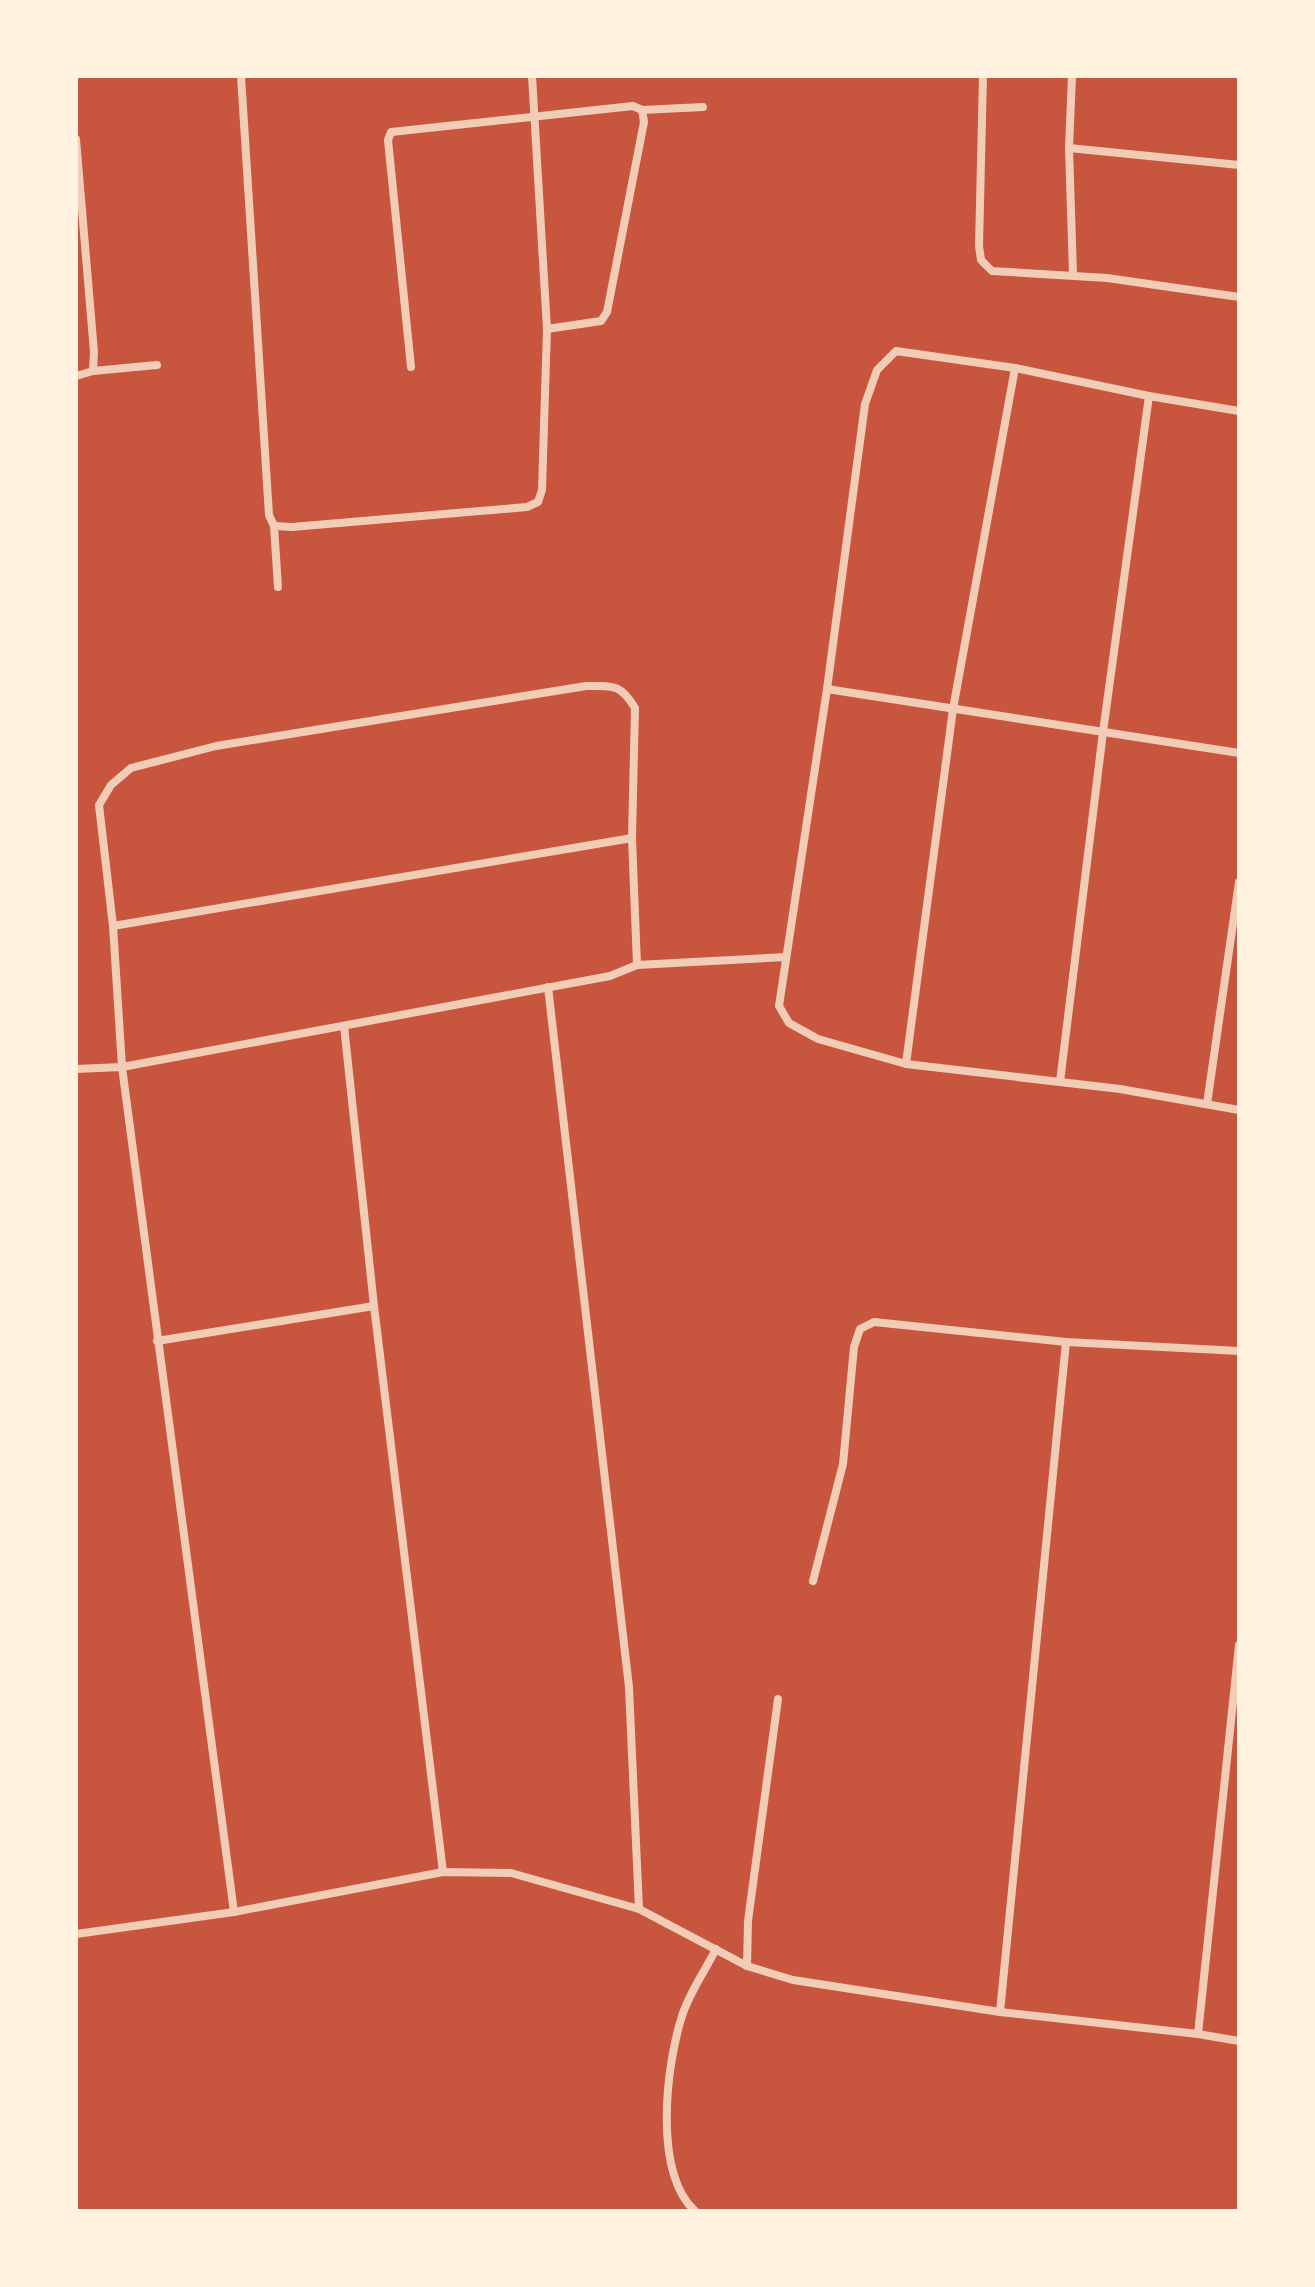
<svg xmlns="http://www.w3.org/2000/svg" width="1315" height="2287" font-family="Poppins,sans-serif">
<rect width="100%" height="100%" fill="#c8553d"/>
<g fill="none" stroke-linecap="round" stroke-linejoin="round">
<g stroke="#f1ccb7" stroke-width="8">
<polyline points="241,76 269,515 274,526 278,587"/>
<polyline points="983,76 979,246 981,260 992,271 1107,278 1239,297"/>
<polyline points="1072,76 1069,148 1073,275"/>
<polyline points="76,139 94,352 93,371"/>
<polyline points="1069,148 1239,165"/>
<polyline points="547,329 601,321 607,312 644,122 642,110"/>
<polyline points="411,367 388,140 391,132 633,106 642,110 703,107"/>
<polyline points="76,376 93,371 157,365"/>
<polyline points="1239,411 1149,396 1015,368 896,351 877,370 865,404 827,689 779,1006 789,1023 818,1039 906,1064 1120,1089 1239,1110"/>
<polyline points="274,526 292,527 527,507 538,502 542,490 547,329 532,76"/>
<polyline points="827,689 1239,753"/>
<polyline points="113,926 632,838"/>
<polyline points="637,965 786,957"/>
<polyline points="548,987 629,1687 639,1909"/>
<polyline points="344,1026 374,1306 443,1872"/>
<polyline points="906,1064 953,709 1015,368"/>
<path d="M76,1069L122,1067L610,976L637,965L632,838L635,708C620,683 612,686 586,686L216,746L131,768L111,785L99,805L113,926L122,1067L234,1912"/>
<polyline points="1060,1082 1103,732 1149,396"/>
<polyline points="1207,1104 1239,882"/>
<polyline points="157,1341 374,1306"/>
<polyline points="813,1581 843,1464 854,1347 860,1329 874,1322 1066,1342 1239,1351"/>
<polyline points="76,1934 234,1912 443,1872 511,1873 639,1909 747,1966 793,1980 1000,2012 1198,2034 1239,2041"/>
<polyline points="747,1966 748,1921 778,1699"/>
<polyline points="1000,2012 1066,1342"/>
<polyline points="1198,2034 1239,1645"/>
<path d="M695,2211C653,2172 666,2066 682,2016C689,1993 705,1971 716,1949"/>
</g>
</g>
<rect width="1315" height="2287" fill="none" stroke="#fff3e0" stroke-width="156"/>
</svg>
